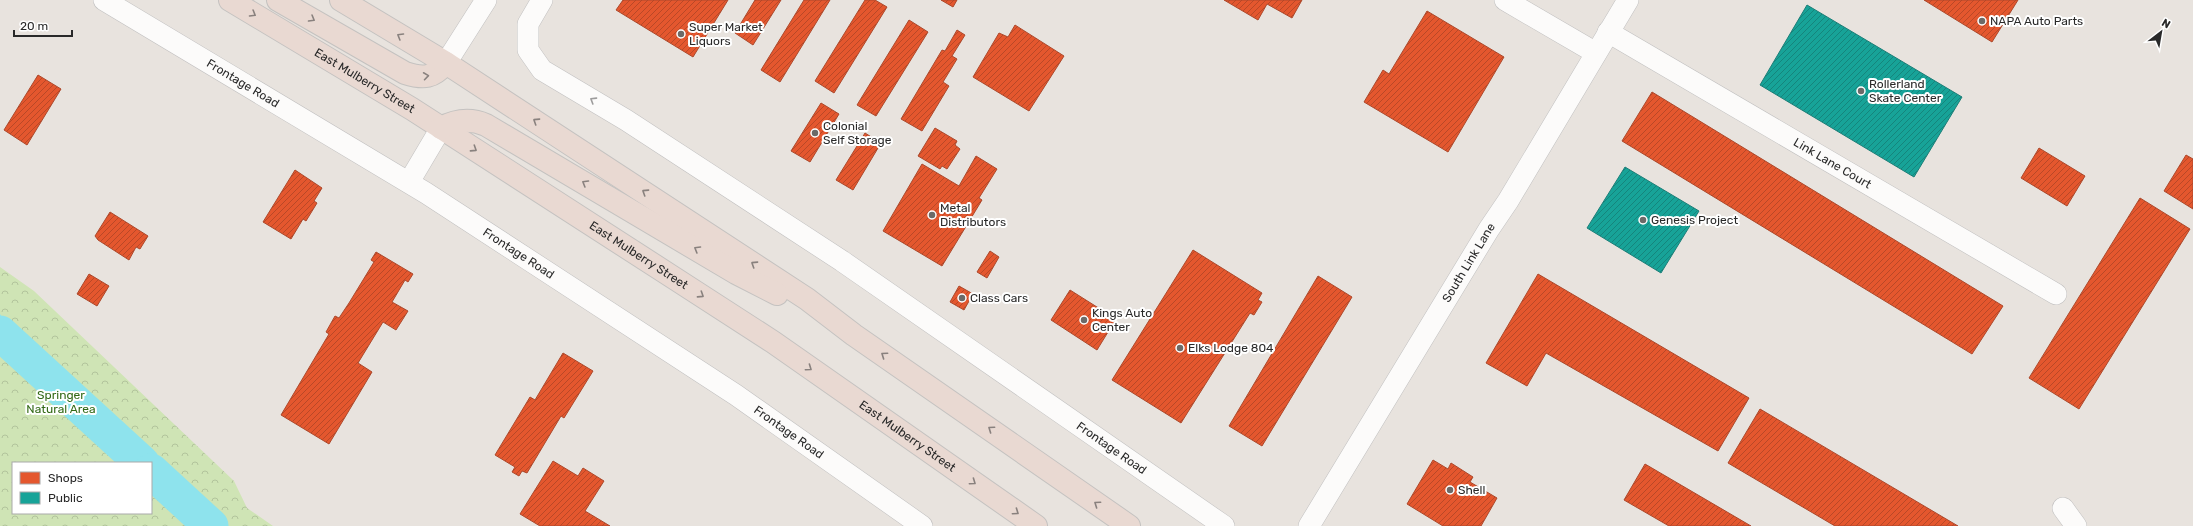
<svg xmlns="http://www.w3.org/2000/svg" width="2193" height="526" font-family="Rubik,sans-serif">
<defs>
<pattern id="park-crowns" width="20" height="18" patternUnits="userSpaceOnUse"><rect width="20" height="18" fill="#cfe4b5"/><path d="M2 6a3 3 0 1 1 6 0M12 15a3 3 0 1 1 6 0" fill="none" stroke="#b2c49c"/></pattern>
<pattern id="water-rules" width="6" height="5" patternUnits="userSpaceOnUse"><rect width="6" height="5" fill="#8ee3ed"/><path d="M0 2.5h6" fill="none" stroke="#7ac3cb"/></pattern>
<pattern id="shops-hatch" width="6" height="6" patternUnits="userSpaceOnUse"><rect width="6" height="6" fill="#e4572e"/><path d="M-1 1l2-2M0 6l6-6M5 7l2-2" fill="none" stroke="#b94827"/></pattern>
<pattern id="public-hatch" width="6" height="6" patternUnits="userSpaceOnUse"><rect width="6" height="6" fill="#17a398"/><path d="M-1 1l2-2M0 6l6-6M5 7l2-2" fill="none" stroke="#15857c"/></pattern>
</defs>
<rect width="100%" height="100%" fill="#e8e3de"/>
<path fill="url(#park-crowns)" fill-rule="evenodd" d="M0,267L34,291L234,481L247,508L273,526H0ZM13,463H151V513H13Z"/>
<polygon fill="url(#water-rules)" points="0,314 22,352 0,338"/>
<g fill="url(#shops-hatch)" stroke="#ac492c">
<polygon points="623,0 728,0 693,57 616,10"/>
<polygon points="755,0 781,0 753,45 735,33"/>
<polygon points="804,0 830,0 780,82 761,70"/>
<polygon points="865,0 875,0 887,7 834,93 815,81"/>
<polygon points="941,0 957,0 953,7"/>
<polygon points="1224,0 1302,0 1292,18 1267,4 1258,20"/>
<polygon points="1924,0 2018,0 1992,42"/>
<polygon points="1427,11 1504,57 1448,152 1364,102 1383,70 1389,74"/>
<polygon points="909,20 928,32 876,116 857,105"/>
<polygon points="1015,25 1064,56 1029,111 973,77 999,33 1008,37"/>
<polygon points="957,30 965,35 952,56 957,59 943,82 949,86 922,131 901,119 942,50 945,51"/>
<polygon points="38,75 61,89 27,145 4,130"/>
<polygon points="1652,92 2003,306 1972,354 1622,141"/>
<polygon points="821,103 839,114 810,162 791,151"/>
<polygon points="935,128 957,141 955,145 960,149 947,169 942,166 940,169 918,156"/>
<polygon points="865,133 881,143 853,190 836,180"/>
<polygon points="2039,148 2085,176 2067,206 2021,178"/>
<polygon points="2186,155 2193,159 2193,209 2164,191"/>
<polygon points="976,156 997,169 979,198 982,200 942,266 883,231 922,164 959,186"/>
<polygon points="295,170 322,188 314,201 317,203 306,221 303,219 291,239 263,222"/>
<polygon points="2140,198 2190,229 2079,409 2029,378"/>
<polygon points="110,212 148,236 140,249 136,247 129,260 98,240 95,236"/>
<polygon points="1193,250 1262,293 1258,300 1262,302 1254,315 1250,313 1181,423 1112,380"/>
<polygon points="990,251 999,257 987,278 977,272"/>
<polygon points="376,252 413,274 408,282 405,280 392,302 408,311 396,330 383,322 358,363 372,372 329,444 281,415 329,334 326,332 335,316 339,318 349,303 374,262 371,260"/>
<polygon points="89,274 109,286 97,306 77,294"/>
<polygon points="1538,274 1749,398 1718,451 1546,353 1527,386 1486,363"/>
<polygon points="1318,276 1352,297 1262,446 1229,426"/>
<polygon points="959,286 973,294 964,310 950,302"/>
<polygon points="1070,290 1116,319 1097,350 1051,320"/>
<polygon points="563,353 593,371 564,418 561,416 527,473 522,471 519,476 512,472 515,467 495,455 530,397 535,400"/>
<polygon points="1760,409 1958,526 1835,526 1728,463"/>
<polygon points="1433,460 1448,469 1451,463 1473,477 1470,482 1497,498 1481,526 1443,526 1407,504"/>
<polygon points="553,461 578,476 583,468 604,481 585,511 610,526 540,526 520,514"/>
<polygon points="1645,464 1751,526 1669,526 1624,500"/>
</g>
<g fill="url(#public-hatch)" stroke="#1c7e77">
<polygon points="1807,5 1962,97 1914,177 1760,85"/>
<polygon points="1625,167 1699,211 1661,273 1587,228"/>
</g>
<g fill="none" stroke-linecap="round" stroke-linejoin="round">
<g stroke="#8ee3ed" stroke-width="35">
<polyline points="0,333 142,463"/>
<polyline points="151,471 211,526"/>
</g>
<defs>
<g id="minor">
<path id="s1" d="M104,0L426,193L736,395L922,526"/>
<path id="s2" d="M542,0L528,24V50L542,70L626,120L842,261L1224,526"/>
<polyline points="1505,0 1596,53"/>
<path id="s3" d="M1608,32L2056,294"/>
<polyline points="446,63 486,0"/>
<polyline points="409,182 441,128"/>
<polyline points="2063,508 2076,526"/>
<path id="s4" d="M1309,526L1489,229L1508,201L1628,0"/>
</g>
<g id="highway">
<path id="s5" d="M230,0L412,109L674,278L773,342L1036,526"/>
<path d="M278,0L405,73C424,79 433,78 446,63"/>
<polyline points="341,0 446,63 807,299 854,335 1129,526"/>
<path d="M441,128C456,120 470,118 486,125L736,273L777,294"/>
</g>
</defs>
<use href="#minor" stroke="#c1c0c0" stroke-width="22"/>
<use href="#highway" stroke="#c4c2c0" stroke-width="24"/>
<use href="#minor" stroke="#fcfbfa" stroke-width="21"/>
<use href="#highway" stroke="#e9d9d2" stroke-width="22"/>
</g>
<defs><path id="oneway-chevron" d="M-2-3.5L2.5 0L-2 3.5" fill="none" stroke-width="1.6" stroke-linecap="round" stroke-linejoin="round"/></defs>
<g stroke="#89817e">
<use href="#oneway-chevron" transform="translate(253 14) rotate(31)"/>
<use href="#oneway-chevron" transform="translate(312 19) rotate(30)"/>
<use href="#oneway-chevron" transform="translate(400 36) rotate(-149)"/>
<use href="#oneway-chevron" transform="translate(426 76) rotate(-8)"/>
<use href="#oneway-chevron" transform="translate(536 121) rotate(-147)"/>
<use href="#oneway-chevron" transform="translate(474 149) rotate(33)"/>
<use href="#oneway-chevron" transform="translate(585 183) rotate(-149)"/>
<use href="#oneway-chevron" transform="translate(645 192) rotate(-147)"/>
<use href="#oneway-chevron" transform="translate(697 249) rotate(-149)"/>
<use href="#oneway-chevron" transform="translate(754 264) rotate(-147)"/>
<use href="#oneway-chevron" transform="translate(701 295) rotate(33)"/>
<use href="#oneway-chevron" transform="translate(884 355) rotate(-145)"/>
<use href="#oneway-chevron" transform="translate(809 368) rotate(35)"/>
<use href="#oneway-chevron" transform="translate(991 429) rotate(-145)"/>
<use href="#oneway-chevron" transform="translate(973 482) rotate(35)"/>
<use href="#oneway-chevron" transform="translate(1097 504) rotate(-145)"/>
<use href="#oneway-chevron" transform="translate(1016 512) rotate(35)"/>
</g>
<use stroke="#9d9c9c" href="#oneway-chevron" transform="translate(593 100) rotate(-148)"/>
<g fill="#6c6a68" stroke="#fff" stroke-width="1.5">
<circle cx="1982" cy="21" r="4"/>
<circle cx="681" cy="34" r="4"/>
<circle cx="1861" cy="91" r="4"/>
<circle cx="815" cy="133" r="4"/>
<circle cx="932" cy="215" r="4"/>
<circle cx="1643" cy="220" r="4"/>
<circle cx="962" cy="298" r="4"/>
<circle cx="1084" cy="320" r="4"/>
<circle cx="1180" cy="348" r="4"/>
<circle cx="1450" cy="490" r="4"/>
</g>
<g text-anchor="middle" stroke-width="4" stroke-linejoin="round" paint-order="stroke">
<g font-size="12" fill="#292929" stroke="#fff" text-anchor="start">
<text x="1990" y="25">NAPA Auto Parts</text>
<text x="689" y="31">Super Market<tspan x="689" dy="14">Liquors</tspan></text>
<text x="1869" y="88">Rollerland<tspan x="1869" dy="14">Skate Center</tspan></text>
<text x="823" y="130">Colonial<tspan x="823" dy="14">Self Storage</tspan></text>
<text x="940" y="212">Metal<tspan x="940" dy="14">Distributors</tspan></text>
<text x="1651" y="224">Genesis Project</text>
<text x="970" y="302">Class Cars</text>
<text x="1092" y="317">Kings Auto<tspan x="1092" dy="14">Center</tspan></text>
<text x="1188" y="352">Elks Lodge 804</text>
<text x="1458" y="494">Shell</text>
</g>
<g font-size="12" fill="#292929" stroke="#fff">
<text dy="4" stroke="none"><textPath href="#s5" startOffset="157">East Mulberry Street</textPath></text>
<text dy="4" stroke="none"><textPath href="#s1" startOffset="162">Frontage Road</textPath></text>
<text dy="4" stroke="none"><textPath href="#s3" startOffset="260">Link Lane Court</textPath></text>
<text dy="4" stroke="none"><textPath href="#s1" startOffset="486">Frontage Road</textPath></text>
<text dy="4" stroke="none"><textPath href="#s5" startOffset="482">East Mulberry Street</textPath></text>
<text dy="4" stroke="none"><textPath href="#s4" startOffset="308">South Link Lane</textPath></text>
<text dy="4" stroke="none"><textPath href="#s1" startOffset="810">Frontage Road</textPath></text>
<text dy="4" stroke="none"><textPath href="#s5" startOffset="806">East Mulberry Street</textPath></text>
<text dy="4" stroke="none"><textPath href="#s2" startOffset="762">Frontage Road</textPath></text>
</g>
<g font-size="12" fill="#336916" stroke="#fff">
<text x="61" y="399">Springer<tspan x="61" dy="14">Natural Area</tspan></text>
</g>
</g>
<rect x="12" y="462" width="140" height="52" fill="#ffffff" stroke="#a9a9a9"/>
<rect x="20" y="472" width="20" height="12" fill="#e4572e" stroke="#a9a9a9"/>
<text x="48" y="482" font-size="12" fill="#292929">Shops</text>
<rect x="20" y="492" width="20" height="12" fill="#17a398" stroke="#a9a9a9"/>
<text x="48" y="502" font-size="12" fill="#292929">Public</text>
<g transform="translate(2161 32) rotate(31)" stroke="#ffffff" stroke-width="3" paint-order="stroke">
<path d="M0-3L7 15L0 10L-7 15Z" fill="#292929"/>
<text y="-6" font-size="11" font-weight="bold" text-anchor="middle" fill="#292929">N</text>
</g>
<path d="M14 30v6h58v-6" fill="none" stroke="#292929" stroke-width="2"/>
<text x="20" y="30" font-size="12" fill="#292929" stroke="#ffffff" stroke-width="3" paint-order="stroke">20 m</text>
</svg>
